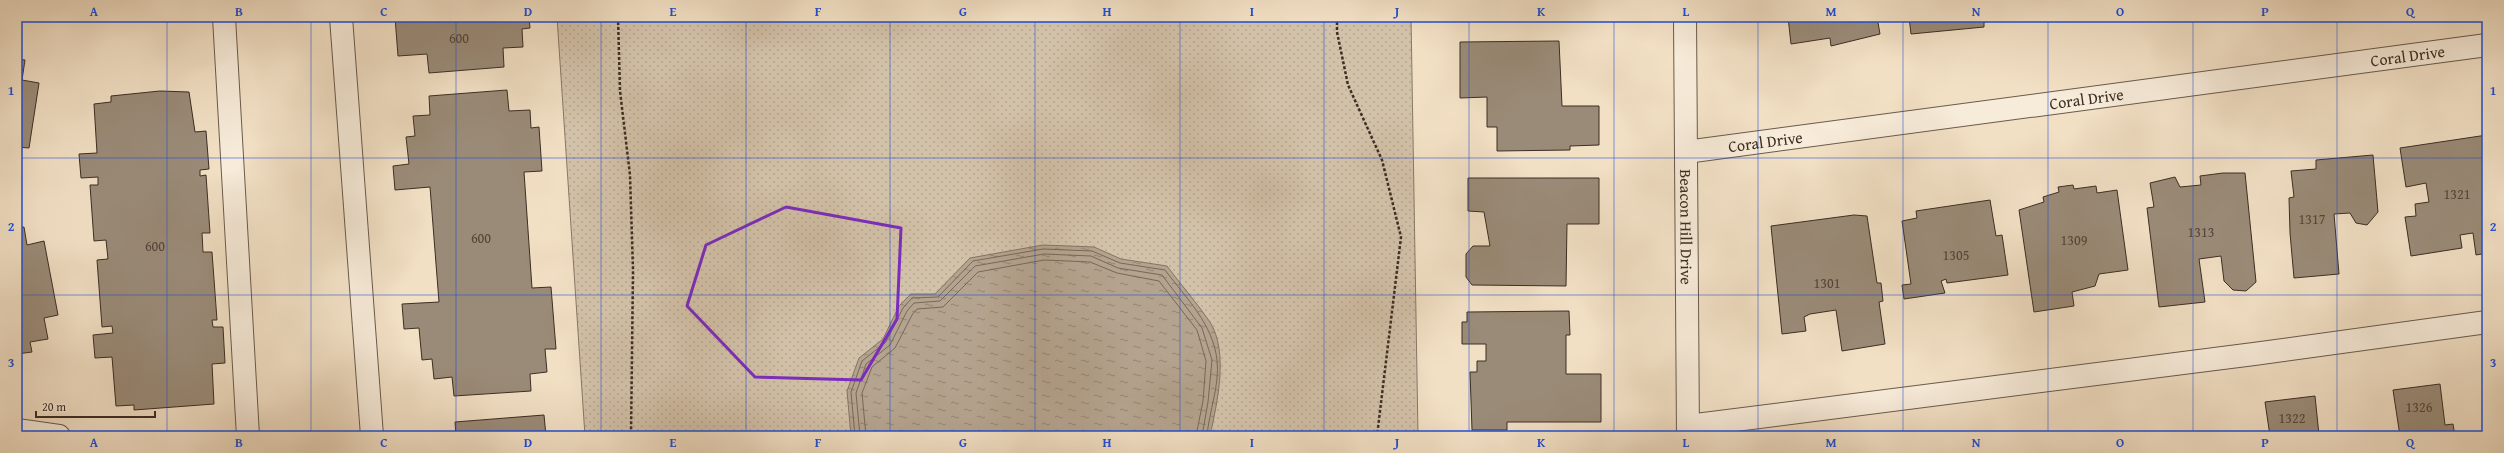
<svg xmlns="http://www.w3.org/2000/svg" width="2504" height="453" font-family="'Gentium Book Plus',serif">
<defs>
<pattern id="grass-dots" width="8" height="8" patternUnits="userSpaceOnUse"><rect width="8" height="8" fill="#d3c2aa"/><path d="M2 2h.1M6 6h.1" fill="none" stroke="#b6a792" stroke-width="1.8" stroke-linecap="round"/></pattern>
<pattern id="water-ripples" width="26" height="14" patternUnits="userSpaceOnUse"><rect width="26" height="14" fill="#b4a38e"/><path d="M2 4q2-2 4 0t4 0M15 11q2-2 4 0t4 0" fill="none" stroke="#948574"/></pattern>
</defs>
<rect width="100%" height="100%" fill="#f2e0c5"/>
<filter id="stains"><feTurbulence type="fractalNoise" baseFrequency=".005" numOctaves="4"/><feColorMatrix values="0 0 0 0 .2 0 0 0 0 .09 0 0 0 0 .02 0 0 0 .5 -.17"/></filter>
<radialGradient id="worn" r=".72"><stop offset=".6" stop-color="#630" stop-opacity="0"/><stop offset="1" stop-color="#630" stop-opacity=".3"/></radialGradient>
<polygon fill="url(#grass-dots)" stroke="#877867" points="557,17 1411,17 1418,436 585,436"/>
<path fill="url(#water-ripples)" stroke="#847464" d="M1043,245L1094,247L1121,259L1167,266C1181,285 1197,303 1210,322C1229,353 1217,403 1210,436H851L847,391L859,358L883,339L899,306L911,294H935L970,258Z"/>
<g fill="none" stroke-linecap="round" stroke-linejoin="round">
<g stroke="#786859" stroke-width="1">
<path d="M855,436L851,392L862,361L886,342L903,308L912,298L938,297L973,261L1043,249L1092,251L1120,263L1165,270C1186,298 1213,324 1217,360C1220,385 1209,411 1207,436"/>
<polyline points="860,436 856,393 866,364 890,345 907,311 914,303 940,301 975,266 1044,254 1091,256 1118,268 1162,275 1202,328 1212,360 1208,402 1202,436"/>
<polyline points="866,436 862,393 872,367 895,348 912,315 917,309 943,307 978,272 1044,260 1090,262 1117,273 1159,281 1197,330 1206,361 1203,401 1196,436"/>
</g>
</g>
<g fill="#9a8b78" stroke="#3b2e24">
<polygon points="395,17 529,17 530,28 522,29 523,47 503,48 504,67 429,73 427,54 398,56"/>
<polygon points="1788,17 1877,17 1880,34 1831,46 1830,38 1791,44"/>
<polygon points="1909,17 2008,17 2008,19 1984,22 1984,27 1911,34"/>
<polygon points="1559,41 1562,106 1599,106 1599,145 1570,146 1570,150 1497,151 1497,127 1487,127 1487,97 1460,98 1460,42"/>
<polygon points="17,59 25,60 22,80 39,83 29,148 17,147"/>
<polygon points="507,90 509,111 530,110 531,128 539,127 542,171 524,172 532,288 551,287 556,349 545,349 547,372 530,374 531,391 454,396 452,377 434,379 432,359 422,360 419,328 404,329 402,304 439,302 430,187 395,190 393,166 409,164 406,137 415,136 413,116 430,115 429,96"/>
<polygon points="160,91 189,92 195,132 206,131 209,169 200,170 200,176 206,175 210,233 202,233 203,252 212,252 217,320 212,320 213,327 223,327 225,363 212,364 214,404 134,410 134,405 116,406 112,357 95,358 93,335 113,333 112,326 102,327 97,260 108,259 106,240 94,241 90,185 98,185 98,177 81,178 79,154 97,153 94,104 111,102 111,96"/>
<polygon points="2487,135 2487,253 2476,255 2473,233 2460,235 2462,248 2411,256 2405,217 2416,216 2415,204 2429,202 2426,183 2406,187 2400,148"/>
<polygon points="2373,155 2378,212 2367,225 2356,223 2350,213 2334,214 2339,274 2294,278 2290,233 2289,198 2294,197 2291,171 2316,169 2316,160"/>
<polygon points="2223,173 2245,173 2256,282 2246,291 2233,290 2224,281 2221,256 2199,259 2205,302 2159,307 2147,208 2154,207 2150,183 2175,177 2180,187 2201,185 2200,176"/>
<polygon points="1468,178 1599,178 1599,224 1567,224 1566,286 1472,285 1466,277 1466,254 1473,246 1490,246 1484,212 1468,211"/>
<polygon points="2073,185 2074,189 2096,186 2097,193 2117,190 2128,270 2099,274 2095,286 2072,292 2074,306 2034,312 2019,210 2044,202 2043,197 2059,192 2058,187"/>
<polygon points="1990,200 1996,236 2002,235 2008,275 1947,283 1946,279 1941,281 1945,293 1904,299 1902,285 1911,284 1902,221 1917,218 1916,211"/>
<polygon points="1854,215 1867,216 1877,283 1881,283 1883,301 1879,302 1885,344 1842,351 1836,310 1810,314 1804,317 1806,331 1782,334 1771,226"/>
<polygon points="24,227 27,245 44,241 58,315 44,318 48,339 30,342 32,352 17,354 17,228"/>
<polygon points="1569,311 1570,335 1566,335 1566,374 1601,374 1601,422 1507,422 1507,430 1472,430 1470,372 1477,372 1477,361 1486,361 1486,344 1462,344 1462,322 1467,322 1467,312"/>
<polygon points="2440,384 2445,425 2453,424 2455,436 2400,436 2393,390"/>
<polygon points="2315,396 2319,435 2331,434 2332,436 2270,436 2265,402"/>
<polygon points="544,415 546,436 456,436 455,422"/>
</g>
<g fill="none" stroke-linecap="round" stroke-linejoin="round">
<defs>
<g id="service">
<polyline points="224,17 248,436"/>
<polyline points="341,17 372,436"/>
<polyline points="1688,426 2254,354 2487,322"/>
<polyline points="17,430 59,436"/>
</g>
<g id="minor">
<path id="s1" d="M1685,17L1688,436"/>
<path id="s2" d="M1686,152L2487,45"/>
</g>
</defs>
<use href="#service" stroke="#695a4c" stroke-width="24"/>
<use href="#minor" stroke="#695a4c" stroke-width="24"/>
<g stroke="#3b2e24" stroke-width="2.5" stroke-dasharray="3 2" stroke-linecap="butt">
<polyline points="618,17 620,91 630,175 633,270 631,436"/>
<polyline points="1337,17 1337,32 1348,85 1382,160 1401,237 1377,436"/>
</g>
<use href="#service" stroke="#f7ebd9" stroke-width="22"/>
<use href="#minor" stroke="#f7ebd9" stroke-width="22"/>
</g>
<path fill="none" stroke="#7b2cbf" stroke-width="3" stroke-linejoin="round" d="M786,207L901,228L897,319L861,380L755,377L687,306L706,245Z"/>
<path fill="none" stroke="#1d4ed8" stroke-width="1" stroke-opacity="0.55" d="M167,17V436M311,17V436M456,17V436M601,17V436M746,17V436M890,17V436M1035,17V436M1180,17V436M1324,17V436M1469,17V436M1614,17V436M1758,17V436M1903,17V436M2048,17V436M2193,17V436M2337,17V436M17,158H2487M17,295H2487"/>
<g text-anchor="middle" stroke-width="3" stroke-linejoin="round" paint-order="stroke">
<g font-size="14" fill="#534539">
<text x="459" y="43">600</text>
<text x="2457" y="199">1321</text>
<text x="2312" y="224">1317</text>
<text x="2201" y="237">1313</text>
<text x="481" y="243">600</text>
<text x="2074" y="245">1309</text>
<text x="155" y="251">600</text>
<text x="1956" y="260">1305</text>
<text x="1827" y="288">1301</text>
<text x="2419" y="412">1326</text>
<text x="2292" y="423">1322</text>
</g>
<g font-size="16" fill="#3b2e24" stroke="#f7ebd9">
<text dy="6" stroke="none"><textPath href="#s2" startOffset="728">Coral Drive</textPath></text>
<text dy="6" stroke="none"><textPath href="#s2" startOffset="404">Coral Drive</textPath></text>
<text dy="6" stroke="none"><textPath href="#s2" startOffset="80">Coral Drive</textPath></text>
<text dy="6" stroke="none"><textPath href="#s1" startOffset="210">Beacon Hill Drive</textPath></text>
</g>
</g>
<rect width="2504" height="453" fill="none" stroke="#f2e0c5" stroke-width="44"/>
<path d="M36 411v6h119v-6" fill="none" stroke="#3b2e24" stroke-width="2"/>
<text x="42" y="411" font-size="12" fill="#3b2e24" stroke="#f7ebd9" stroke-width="3" paint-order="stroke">20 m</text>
<rect x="22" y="22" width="2460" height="409" fill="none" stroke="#1d4ed8" stroke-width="1.5"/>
<g font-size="13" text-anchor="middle" font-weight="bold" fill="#1d4ed8">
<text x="94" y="16">A</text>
<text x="239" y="16">B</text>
<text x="384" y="16">C</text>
<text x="528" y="16">D</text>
<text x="673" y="16">E</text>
<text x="818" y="16">F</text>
<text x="963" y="16">G</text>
<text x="1107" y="16">H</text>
<text x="1252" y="16">I</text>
<text x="1397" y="16">J</text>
<text x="1541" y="16">K</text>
<text x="1686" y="16">L</text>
<text x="1831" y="16">M</text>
<text x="1976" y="16">N</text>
<text x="2120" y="16">O</text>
<text x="2265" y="16">P</text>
<text x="2410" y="16">Q</text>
<text x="11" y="95">1</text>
<text x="2493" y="95">1</text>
<text x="11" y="231">2</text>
<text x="2493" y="231">2</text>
<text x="11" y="367">3</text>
<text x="2493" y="367">3</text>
<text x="94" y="447">A</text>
<text x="239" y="447">B</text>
<text x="384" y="447">C</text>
<text x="528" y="447">D</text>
<text x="673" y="447">E</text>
<text x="818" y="447">F</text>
<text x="963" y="447">G</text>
<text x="1107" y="447">H</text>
<text x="1252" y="447">I</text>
<text x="1397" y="447">J</text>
<text x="1541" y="447">K</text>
<text x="1686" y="447">L</text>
<text x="1831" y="447">M</text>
<text x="1976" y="447">N</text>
<text x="2120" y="447">O</text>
<text x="2265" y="447">P</text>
<text x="2410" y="447">Q</text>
</g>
<rect width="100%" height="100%" filter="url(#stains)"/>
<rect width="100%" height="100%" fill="url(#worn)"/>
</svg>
